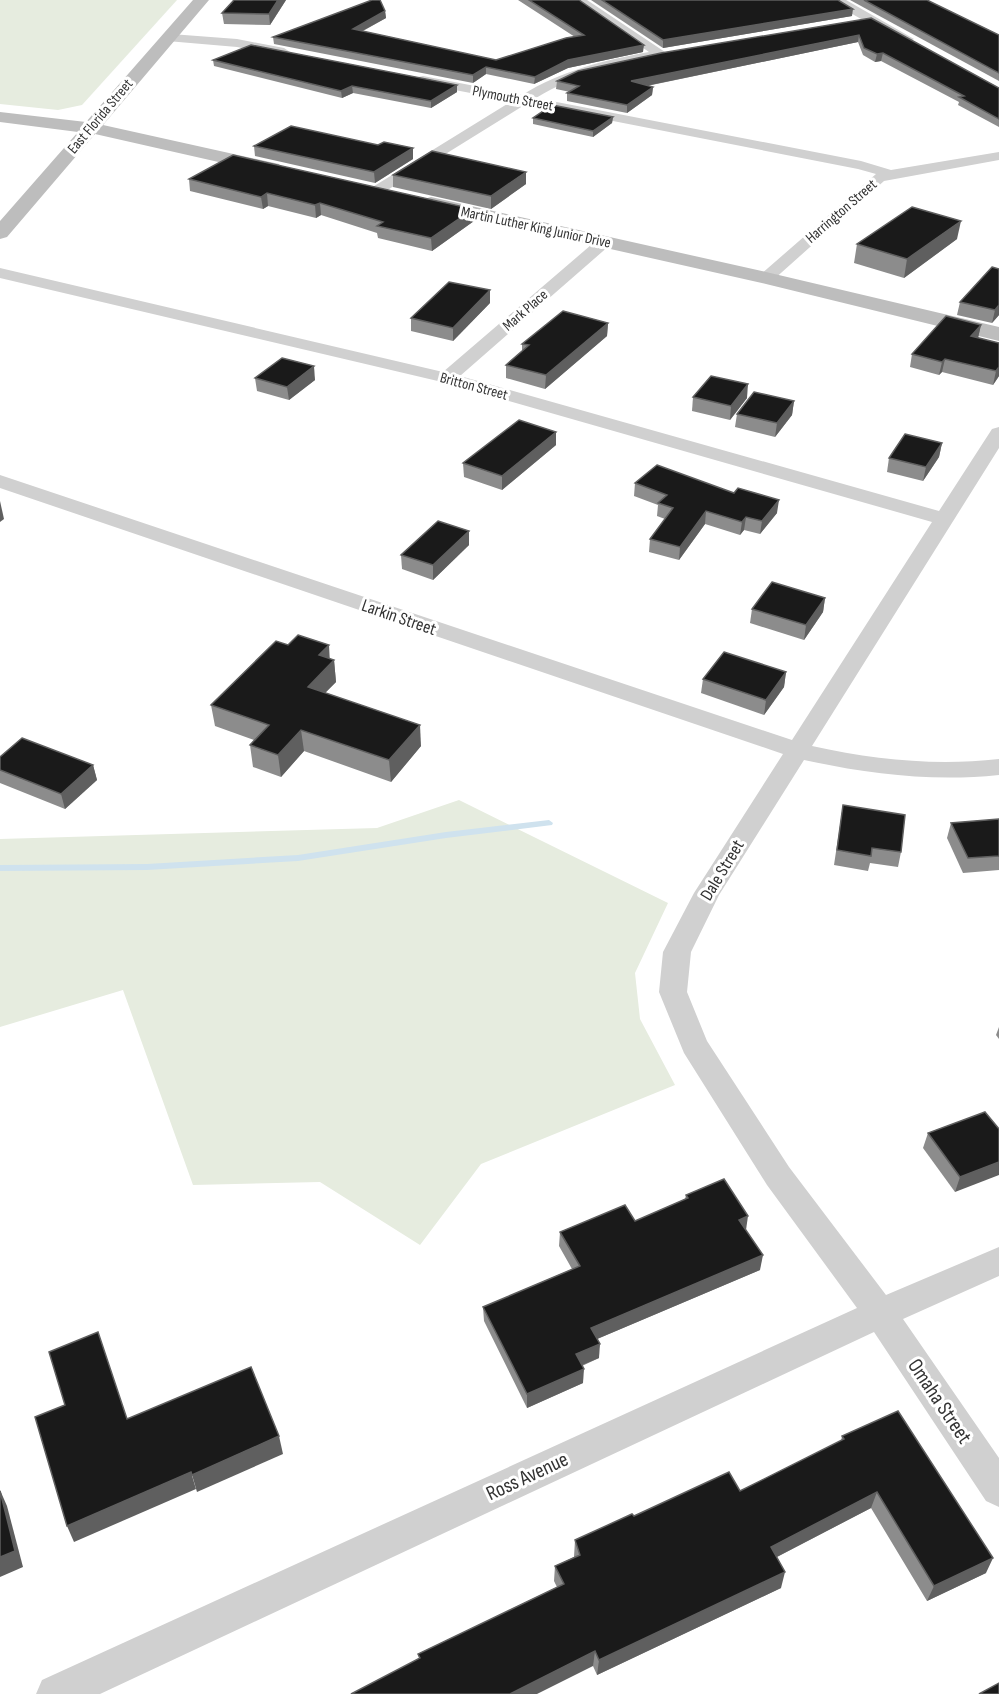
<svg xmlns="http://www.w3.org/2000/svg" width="999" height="1694" font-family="'Sofia Sans Condensed',sans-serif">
<rect width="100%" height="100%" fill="#fff"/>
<g fill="#e6ecdf">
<polygon points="0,0 177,0 82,105 58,110 0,104"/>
<polygon points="459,800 668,903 635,973 640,1019 675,1085 481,1164 420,1245 320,1182 193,1185 123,990 0,1027 0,839 377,828"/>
</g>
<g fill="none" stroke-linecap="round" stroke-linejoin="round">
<polygon fill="#cfe2ee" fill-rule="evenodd" points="549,820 553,823 552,825 446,838 298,861 147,870 0,871 0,865 147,864 298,855 446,832"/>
<g fill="#d0d0d0" fill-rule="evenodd">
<path d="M573,0H587L668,54L666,57C621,68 577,72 536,98L861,161L891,170L999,152V160L884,181L772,281L766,283L758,278L760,275L876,174L858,169L526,104L381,194H371L369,191L371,188L512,101L418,83L416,80L418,77L423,76L522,95C561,71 604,60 649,52Z"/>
<polygon points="171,34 237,39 284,48 290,52 284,56 237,47 167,41 165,38"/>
<path d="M604,237L612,242L610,245L460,376L939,511L992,429L999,427V448L812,746C875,760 936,766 999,759V775C932,782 869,774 804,760L719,895L691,952L687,992L707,1041L789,1167L886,1295L999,1247V1276L903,1319L999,1458V1507L986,1501L874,1332L100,1694H36L42,1680L857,1308L767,1185L684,1053L659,992L663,952L694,893L783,754L0,488V475L792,740L932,522L442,382L0,278V268L443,372L598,239Z"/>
</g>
<polygon fill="#d0d0d0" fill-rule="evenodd" points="828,0 846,0 914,39 906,44 901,42"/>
<g fill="#bdbdbd" fill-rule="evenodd">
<polygon points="193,0 209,0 103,125 279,164 281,168 279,172 272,174 95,134 7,237 0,239 0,221 78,132 0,122 0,112 86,122"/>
<polygon points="431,197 766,272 999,327 999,341 766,284 424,207 421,203 424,199"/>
</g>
</g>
<g fill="#8c8c8c">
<polygon points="286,0 270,25 224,24 222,13"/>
<polygon points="518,0 579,0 643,52 568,68 534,84 486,74 473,83 274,44 273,37 385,11 386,18 363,31 496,60 575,37"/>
<polygon points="591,0 838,0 852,16 663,48"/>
<polygon points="850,0 927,0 999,35 999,81"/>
<polygon points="871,18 999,88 999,127 958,105 959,102 881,61 875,62 863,55 858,42 647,86 653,87 652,95 627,113 567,101 567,93 570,92 556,89 557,81"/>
<polygon points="213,60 457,85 457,92 431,108 353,93 342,98 214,66"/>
<polygon points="613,117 612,123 593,137 533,124 533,118"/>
<polygon points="254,146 413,159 375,183 255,156"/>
<polygon points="393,175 526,184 491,209 393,187"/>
<polygon points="189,179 473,209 474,221 432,251 378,238 377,233 321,215 316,218 268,206 263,209 190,191"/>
<polygon points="957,239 904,278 854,263 857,244"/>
<polygon points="992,267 999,315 992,323 957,315 960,302"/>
<polygon points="490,303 453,341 411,331 411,318"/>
<polygon points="608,323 607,336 545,389 506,378 506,365 522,352 522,344"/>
<polygon points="981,325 978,338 999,343 999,376 993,385 942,372 939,375 910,367 912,354"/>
<polygon points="255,378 315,380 289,400 257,391"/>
<polygon points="693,397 747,398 730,420 692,411"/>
<polygon points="794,401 792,415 775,437 735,427 737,414"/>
<polygon points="556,432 556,445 502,490 464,477 463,463"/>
<polygon points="942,443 939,457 923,481 887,472 889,458"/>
<polygon points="635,483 777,513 760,534 744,530 740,535 705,524 679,560 649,552 650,539 665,519 657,516 658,505 634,496"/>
<polygon points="469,531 469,545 433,580 402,569 401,555"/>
<polygon points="825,598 823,612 804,640 750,623 752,609"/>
<polygon points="330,659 334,660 336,682 325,693 421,746 391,782 304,751 281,777 253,767 250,745 254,740 215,726 211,705"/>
<polygon points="786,672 784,687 764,715 701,693 703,679"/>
<polygon points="0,757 93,765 97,780 65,809 0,783"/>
<polygon points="843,805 901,852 898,867 870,863 868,871 834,865"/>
<polygon points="999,819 999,870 963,873 947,838 951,823"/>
<polygon points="999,1027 999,1039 996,1035"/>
<polygon points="999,1129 955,1192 923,1148 928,1133"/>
<polygon points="686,1195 746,1230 760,1270 597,1339 599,1358 582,1366 583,1383 527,1408 484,1321 483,1307 572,1269 559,1246 560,1232 635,1221 685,1199"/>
<polygon points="842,1436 986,1573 927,1601 871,1508 777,1557 781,1588 597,1675 593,1666 419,1658 418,1654 557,1587 554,1581 555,1566 574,1557 575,1540 634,1516 740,1491 841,1441"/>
</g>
<g fill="#5f5f5f">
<polygon points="278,0 286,0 270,25 269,14"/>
<polygon points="853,9 852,16 663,48 663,40"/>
<polygon points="385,11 386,18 353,36 353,29"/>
<polygon points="859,35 858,42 631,89 631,81"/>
<polygon points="644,45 643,52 568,68 534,84 535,77 568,60"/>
<polygon points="883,53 881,61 875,62 877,54"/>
<polygon points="486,67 486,74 473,83 473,75"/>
<polygon points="457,85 457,92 431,108 431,101"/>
<polygon points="352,86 353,93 342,98 341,91"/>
<polygon points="653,87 652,95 627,113 627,105"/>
<polygon points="613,117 612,123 593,137 593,131"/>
<polygon points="413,148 413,159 375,183 374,172"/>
<polygon points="526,172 526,184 491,209 491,196"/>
<polygon points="267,193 268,206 263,209 261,197"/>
<polygon points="320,203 321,215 316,218 315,205"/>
<polygon points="473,209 474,221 432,251 431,238"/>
<polygon points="961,221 957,239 904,278 907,259"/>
<polygon points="490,290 490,303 453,341 453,328"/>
<polygon points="999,305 999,315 992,323 995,310"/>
<polygon points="608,323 607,336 545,389 546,375"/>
<polygon points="981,325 978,338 971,336"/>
<polygon points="945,359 942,372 939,375 942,362"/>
<polygon points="314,366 315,380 289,400 287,387"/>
<polygon points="999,367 999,376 993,385 996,371"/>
<polygon points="748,384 747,398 730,420 731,406"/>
<polygon points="794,401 792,415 775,437 777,423"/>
<polygon points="556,432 556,445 502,490 502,476"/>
<polygon points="942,443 939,457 923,481 926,467"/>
<polygon points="779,500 777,513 760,534 762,521"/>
<polygon points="0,501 4,519 0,522"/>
<polygon points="706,511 705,524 679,560 680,547"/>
<polygon points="746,517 744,530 740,535 742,522"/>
<polygon points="469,531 469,545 433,580 433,565"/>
<polygon points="825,598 823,612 804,640 806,625"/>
<polygon points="329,645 330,664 334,660 336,682 310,708 308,687 319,655"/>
<polygon points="786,672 784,687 764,715 766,700"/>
<polygon points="420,725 421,746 391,782 389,760"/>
<polygon points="301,730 304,751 281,777 278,755"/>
<polygon points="93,765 97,780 65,809 61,794"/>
<polygon points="999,1162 999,1175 955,1192 960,1177"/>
<polygon points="748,1216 746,1230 739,1220"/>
<polygon points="763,1255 760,1270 590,1342 591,1328"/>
<polygon points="600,1344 599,1358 575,1368 576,1354"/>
<polygon points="584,1369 583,1383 527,1408 527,1394"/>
<polygon points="279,1436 283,1454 197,1492 192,1475"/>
<polygon points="191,1472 196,1489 74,1542 67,1526"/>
<polygon points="0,1490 7,1506 23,1567 0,1577"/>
<polygon points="877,1492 871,1508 767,1562 771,1547"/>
<polygon points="993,1558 986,1573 927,1601 934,1586"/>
<polygon points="785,1572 781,1588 597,1675 599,1660"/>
<polygon points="595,1651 593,1666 537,1694 510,1694"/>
</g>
<g fill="#1a1a1a" stroke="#5f5f5f" stroke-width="1.5">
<polygon points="234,0 278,0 269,14 222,13"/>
<polygon points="372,0 380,0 385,11 353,29 496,60 566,38 584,35 529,0 579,0 644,45 568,60 535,77 486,67 473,75 273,37"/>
<polygon points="602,0 838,0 853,9 663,40"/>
<polygon points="864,0 927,0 999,35 999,73"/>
<polygon points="871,18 999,88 999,119 959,97 964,96 883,53 877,54 864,48 859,35 631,81 653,87 627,105 567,93 579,86 557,81 578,71 661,53"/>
<polygon points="251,45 457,85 431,101 352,86 341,91 213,60"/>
<polygon points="552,105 613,117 593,131 533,118"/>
<polygon points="291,126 378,145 384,142 413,148 374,172 254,146"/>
<polygon points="432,151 526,172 491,196 393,175"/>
<polygon points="233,155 473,209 431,238 377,226 383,222 320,203 315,205 267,193 261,197 189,179"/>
<polygon points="912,207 961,221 907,259 857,244"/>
<polygon points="992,267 999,269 999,305 995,310 960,302"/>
<polygon points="449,282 490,290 453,328 411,318"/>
<polygon points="563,311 608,323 546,375 506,365 529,345 522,344"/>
<polygon points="946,316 981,325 971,336 999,343 999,367 996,371 945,359 942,362 912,354"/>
<polygon points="282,358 314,366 287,387 255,378"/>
<polygon points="711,376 748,384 731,406 693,397"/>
<polygon points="754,392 794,401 777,423 737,414"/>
<polygon points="519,420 556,432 502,476 463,463"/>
<polygon points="905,434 942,443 926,467 889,458"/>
<polygon points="657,465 734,493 738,488 779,500 762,521 746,517 742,522 706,511 680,547 650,539 673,508 658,503 667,495 635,483"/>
<polygon points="438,521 469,531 433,565 401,555"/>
<polygon points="772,582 825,598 806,625 752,609"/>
<polygon points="298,635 329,645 319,655 334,660 308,687 420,725 389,760 301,730 278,755 250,745 269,725 211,705 276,641 288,645"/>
<polygon points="724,652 786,672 766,700 703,679"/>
<polygon points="22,738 93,765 61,794 0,770 0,757"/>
<polygon points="843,805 905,815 901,852 872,848 871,856 837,850"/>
<polygon points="999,819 999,856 968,858 951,823"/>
<polygon points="985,1112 999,1129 999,1162 960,1177 928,1133"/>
<polygon points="724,1179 748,1216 739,1220 763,1255 591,1328 600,1344 576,1354 584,1369 527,1394 483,1307 580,1266 560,1232 625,1205 635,1221 688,1198 686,1195"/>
<polygon points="98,1332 127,1419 251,1367 279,1436 192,1475 191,1472 67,1526 35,1417 65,1405 49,1352"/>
<polygon points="898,1411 993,1558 934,1586 877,1492 771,1547 785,1572 599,1660 595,1651 510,1694 351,1694 420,1658 418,1654 564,1584 555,1566 580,1555 575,1540 632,1514 634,1516 729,1472 740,1491 844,1439 842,1436"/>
<polygon points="0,1491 15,1551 0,1557"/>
<polygon points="999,1683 999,1694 979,1694"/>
</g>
<g text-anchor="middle" stroke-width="6" stroke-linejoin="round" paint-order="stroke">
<g font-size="15" fill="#333" stroke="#fff">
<text transform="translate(513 98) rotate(11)" y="5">Plymouth Street</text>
<text transform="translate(100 116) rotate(-50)" y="5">East Florida Street</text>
<text transform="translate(841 211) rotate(-41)" y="5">Harrington Street</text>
<text transform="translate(536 227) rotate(12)" y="5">Martin Luther King Junior Drive</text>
<text transform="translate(525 310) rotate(-41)" y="5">Mark Place</text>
<text transform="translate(474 386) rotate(15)" y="5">Britton Street</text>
</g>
<g font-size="18" fill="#333" stroke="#fff">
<text transform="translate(399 617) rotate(19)" y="6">Larkin Street</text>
<text transform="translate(722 870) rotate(-59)" y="6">Dale Street</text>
</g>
<g font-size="21" fill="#333" stroke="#fff">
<text transform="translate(940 1401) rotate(56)" y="7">Omaha Street</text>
<text transform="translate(527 1476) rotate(-25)" y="7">Ross Avenue</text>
</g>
</g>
</svg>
